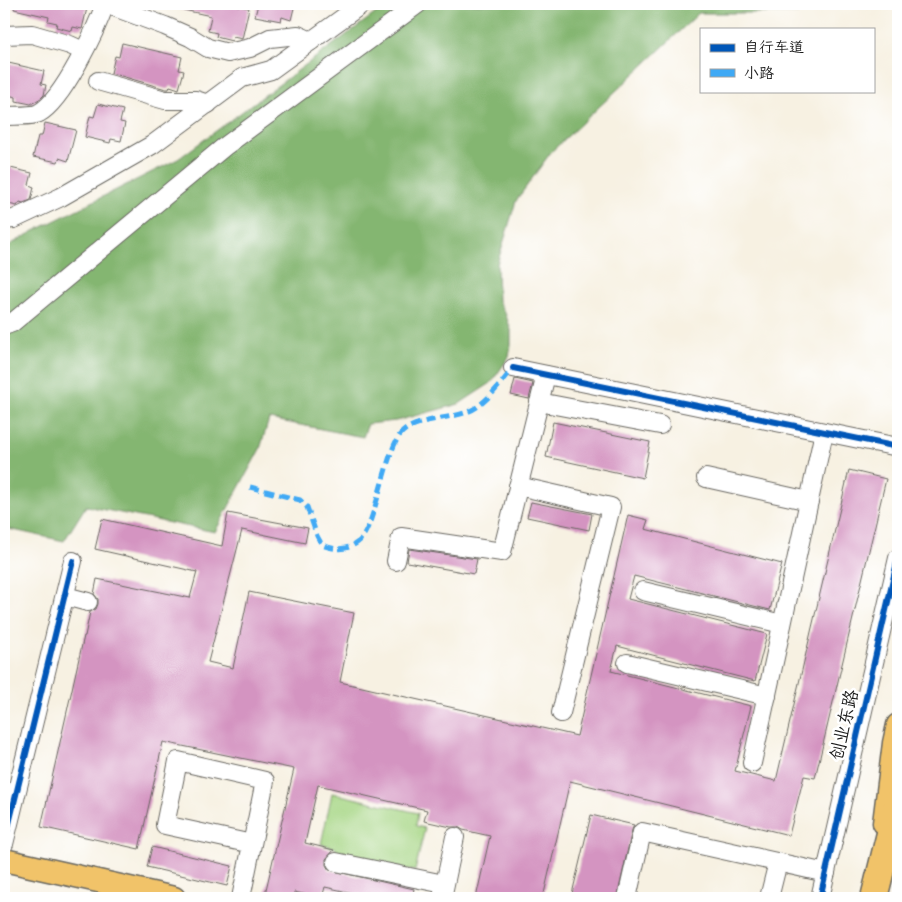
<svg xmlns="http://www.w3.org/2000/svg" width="902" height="902" font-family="Itim,'LXGW WenKai TC',sans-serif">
<rect width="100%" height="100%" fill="#fff"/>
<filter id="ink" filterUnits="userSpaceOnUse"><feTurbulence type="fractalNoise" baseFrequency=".02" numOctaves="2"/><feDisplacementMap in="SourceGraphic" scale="10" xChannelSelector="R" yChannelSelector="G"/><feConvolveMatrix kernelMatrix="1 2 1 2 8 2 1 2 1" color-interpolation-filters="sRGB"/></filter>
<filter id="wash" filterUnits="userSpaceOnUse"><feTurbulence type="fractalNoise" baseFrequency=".0096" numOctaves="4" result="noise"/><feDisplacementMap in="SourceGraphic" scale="20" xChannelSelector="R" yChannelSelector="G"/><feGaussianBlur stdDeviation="1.12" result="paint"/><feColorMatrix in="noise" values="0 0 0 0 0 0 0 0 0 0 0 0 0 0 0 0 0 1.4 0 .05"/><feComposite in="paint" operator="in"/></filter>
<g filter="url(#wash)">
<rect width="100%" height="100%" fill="#f7f1e2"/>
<polygon fill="#a5d583" stroke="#607850" points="332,793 418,813 416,826 425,828 415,871 335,854 336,848 321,844"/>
<polygon fill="#84b671" stroke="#506946" points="388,4 803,4 799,13 699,13 551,152 516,201 497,264 498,301 505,313 511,330 511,345 509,357 491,383 459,404 396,421 368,424 363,437 269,419 260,449 215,532 86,506 64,541 4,528 4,245 8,246 34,231 178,159"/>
<g id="blocks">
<g fill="#d494c1">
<polygon points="15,4 88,4 82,29 73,27 72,31 56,27 57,23 48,21 49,17 14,9"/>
<polygon points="179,4 229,4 249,8 242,39 233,37 232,41 216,37 217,33 208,31 211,16 179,9"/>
<polygon points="258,4 295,4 291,20 282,17 281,21 255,16"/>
<polygon points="122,43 182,57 179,70 184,71 179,89 170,86 169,89 166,89 111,73 115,56 119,57"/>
<polygon points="4,62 44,71 41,84 46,85 44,95 41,98 31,104 16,101 16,97 4,94"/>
<polygon points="98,104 123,110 120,122 125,123 121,141 111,139 110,143 85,137 90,116 94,117"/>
<polygon points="45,123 76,130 68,161 59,158 58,162 33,157 38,136 42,136"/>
<polygon points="6,167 32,173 29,185 34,187 31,200 23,203 20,202 17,206 4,203 4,177"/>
<polygon points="515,379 533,383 529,399 511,395"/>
<polygon points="553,422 650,442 643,478 546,457"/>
<polygon points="849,470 886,479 815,778 804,776 789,835 570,781 543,898 476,898 490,836 463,830 458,827 451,827 424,821 427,810 318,785 305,843 334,850 326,859 326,865 329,870 414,889 412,898 376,898 325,887 322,898 294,892 292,898 282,898 265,894 294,769 163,742 139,849 41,827 84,636 85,636 90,612 96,609 98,604 98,599 94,594 97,579 190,598 197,572 95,549 102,519 222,546 228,513 308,528 305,543 242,530 208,662 233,668 249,592 354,613 340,682 577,736 628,515 648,520 645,529 782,564 770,610 634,576 628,599 767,634 755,681 617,646 611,671 751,706 735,771 776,781"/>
<polygon points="531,502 592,514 589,530 527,517"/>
<polygon points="409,549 477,559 474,574 407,562"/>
<polygon points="591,815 634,825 632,830 617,898 571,898"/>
<polygon points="152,847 232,866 227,886 147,867"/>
</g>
</g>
</g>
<g filter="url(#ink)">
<use href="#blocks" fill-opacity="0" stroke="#696761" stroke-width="1"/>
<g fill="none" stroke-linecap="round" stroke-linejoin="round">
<defs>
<g id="minor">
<polyline points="106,4 165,26 190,37 208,48 228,53 250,48 270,38 298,35 311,41"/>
<polyline points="4,35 32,34 70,45 83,51"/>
<polyline points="98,81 165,100 196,100 208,104"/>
<path d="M4,116C12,115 32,117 39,113C63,100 96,30 105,4"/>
<polyline points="4,220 14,219 61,197 152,145 242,78 271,70 362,4"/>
<polyline points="4,326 12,323 224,147 418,4"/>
<polyline points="513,368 898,447"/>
<polyline points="539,402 660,425"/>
<polyline points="706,478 809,501"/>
<polyline points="518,486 611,507 561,713"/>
<polyline points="396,561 401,537 502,552 546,375"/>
<polyline points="643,591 782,624"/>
<polyline points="65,596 88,602"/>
<polyline points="627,663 767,696"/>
<polyline points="752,763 824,432"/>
<polyline points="4,844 73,561"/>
<polyline points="336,862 444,884"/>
<polyline points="241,898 265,781 178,761 165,825 252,844"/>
<polyline points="442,898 455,837"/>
<polyline points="627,898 642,832 826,873"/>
<polyline points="769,898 778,862"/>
<polyline points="820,898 898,558"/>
</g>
<g id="major">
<polyline points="884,823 894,743 898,725"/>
<polyline points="4,860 174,898"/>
</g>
<polyline id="highway" points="874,898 898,801"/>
</defs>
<use href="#minor" stroke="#696761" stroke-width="20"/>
<use href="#major" stroke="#696761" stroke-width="25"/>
<use href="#highway" stroke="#696761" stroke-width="29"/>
<use href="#minor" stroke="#fff" stroke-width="18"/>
<use href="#major" stroke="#f1c369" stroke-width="22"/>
<use href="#highway" stroke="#f1c369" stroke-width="26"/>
<path stroke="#3fa9f5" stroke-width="5" stroke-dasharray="10 5" stroke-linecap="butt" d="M250,487L300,500L307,507L317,536L322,545C335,550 347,551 358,542C374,531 384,459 399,436C413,416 457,421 477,407C491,397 502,382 513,368"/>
<defs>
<g id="cycleway">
<polyline points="513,368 898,447"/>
<polyline points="4,844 73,561"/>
<polyline points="820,898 898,558"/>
</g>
</defs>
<use href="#cycleway" stroke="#fff" stroke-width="9"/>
<use href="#cycleway" stroke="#0057b8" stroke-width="6"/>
</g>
</g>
<g text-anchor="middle" stroke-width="5" stroke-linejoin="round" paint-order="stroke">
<g font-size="18" fill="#1c1c1c" stroke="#fff">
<text transform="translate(844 725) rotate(-77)" y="6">创业东路</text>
</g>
</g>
<rect width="902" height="902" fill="none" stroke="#fff" stroke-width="20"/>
<rect x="700" y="28" width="175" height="65" fill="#ffffff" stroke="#a4a4a4"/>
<rect x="710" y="44" width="25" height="8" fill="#0057b8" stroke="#a4a4a4"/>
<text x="744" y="52" font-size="15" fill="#1c1c1c">自行车道</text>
<rect x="710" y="69" width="25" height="8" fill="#3fa9f5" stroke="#a4a4a4"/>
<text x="744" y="78" font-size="15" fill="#1c1c1c">小路</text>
</svg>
